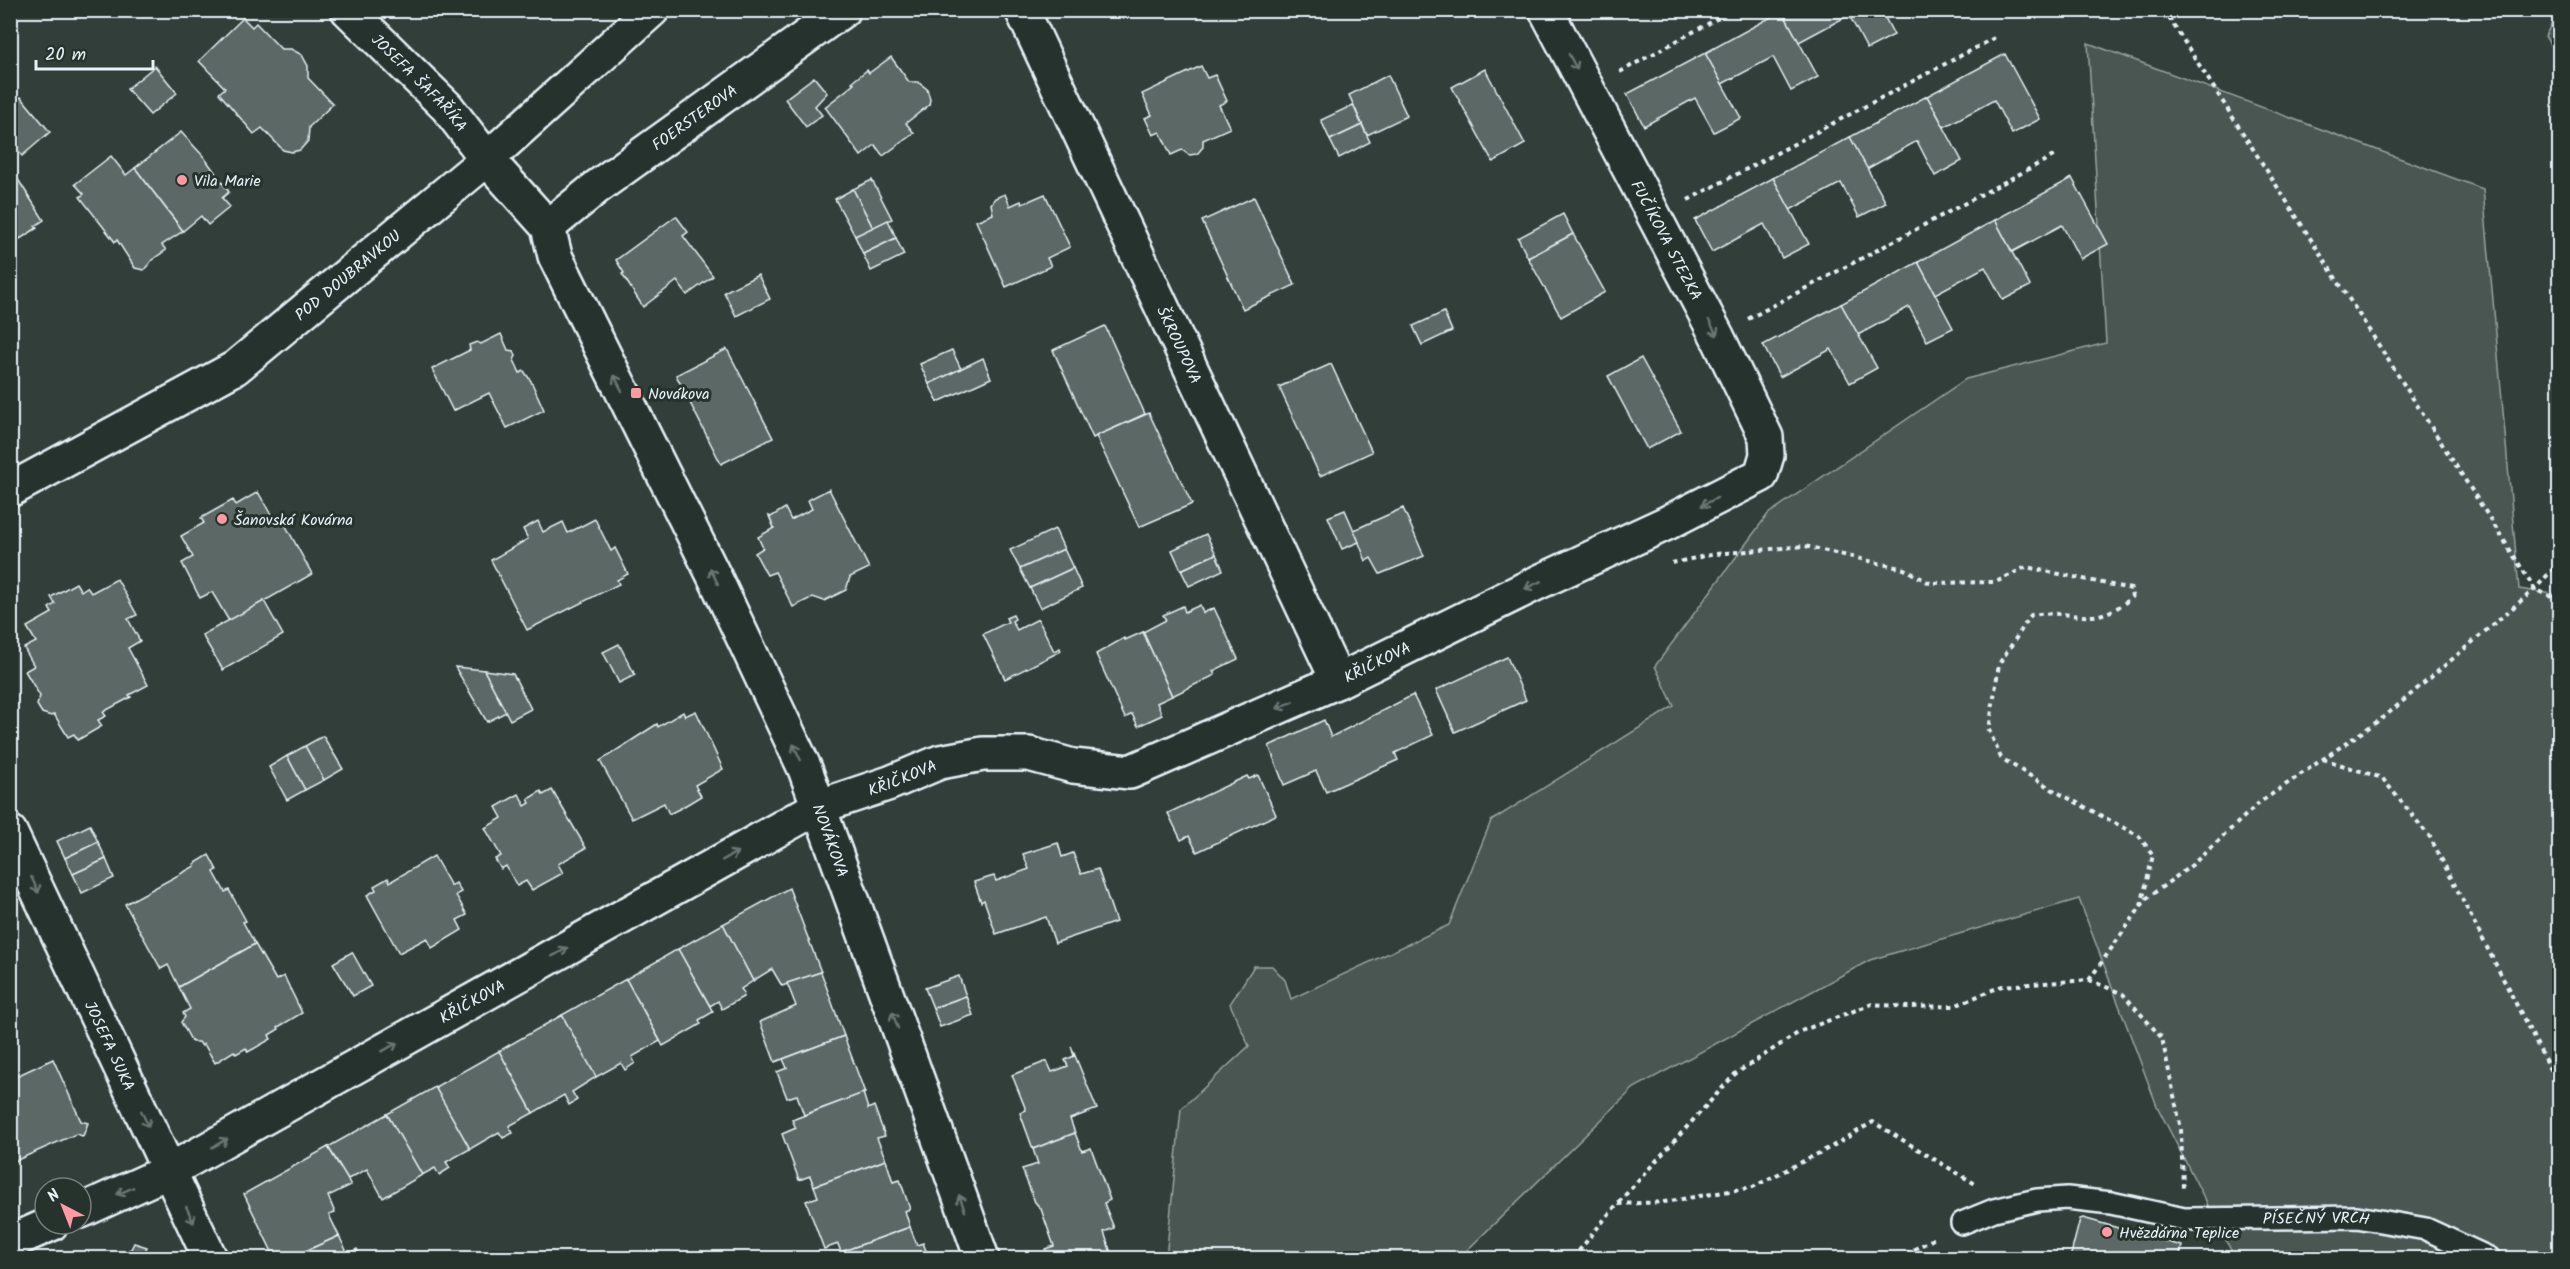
<svg xmlns="http://www.w3.org/2000/svg" width="2570" height="1269" font-family="Kalam,sans-serif">
<rect width="100%" height="100%" fill="#323e39"/>
<filter id="ink" filterUnits="userSpaceOnUse"><feTurbulence type="fractalNoise" baseFrequency=".0167" numOctaves="2"/><feDisplacementMap in="SourceGraphic" scale="12" xChannelSelector="R" yChannelSelector="G"/><feConvolveMatrix kernelMatrix="1 2 1 2 8 2 1 2 1" color-interpolation-filters="sRGB"/></filter>
<g filter="url(#ink)">
<g fill="#495651" stroke="#98a4a4" stroke-width="1.5">
<polygon points="2559,11 2559,60 2545,36"/>
<polygon points="2088,43 2483,189 2519,589 2559,595 2560,1116 2556,1118 2560,1124 2559,1258 2235,1258 2157,1106 2079,899 1870,960 1634,1088 1459,1258 1166,1258 1181,1109 1249,1046 1230,1004 1254,966 1272,966 1285,980 1291,999 1449,925 1491,821 1674,706 1655,666 1768,514 1966,379 2106,343"/>
</g>
<g fill="#5c6865" stroke="#e8f1f8" stroke-width="1.5">
<polygon points="1881,10 1894,35 1867,49 1849,15 1799,42 1782,11"/>
<polygon points="1782,11 1818,77 1791,91 1773,57 1722,84 1705,53"/>
<polygon points="243,18 252,27 256,23 281,49 291,49 302,55 308,66 308,78 333,104 309,127 308,141 300,150 292,152 283,150 262,128 254,134 219,93 225,88 199,61"/>
<polygon points="1705,53 1741,118 1714,132 1695,98 1644,126 1627,94"/>
<polygon points="2005,54 2040,119 2012,134 1994,100 1944,127 1927,96"/>
<polygon points="891,57 909,82 918,82 927,89 930,99 929,105 906,123 914,133 883,156 875,145 861,156 825,107 854,84 852,82 867,70 869,73"/>
<polygon points="155,66 177,93 150,115 127,89"/>
<polygon points="1201,66 1207,78 1215,75 1227,101 1219,105 1230,128 1203,140 1203,147 1197,154 1189,155 1182,150 1171,155 1160,132 1153,135 1145,118 1152,115 1142,94"/>
<polygon points="1485,69 1525,144 1493,162 1452,87"/>
<polygon points="1388,75 1407,116 1367,135 1349,95"/>
<polygon points="814,77 827,93 815,106 822,115 806,127 785,99"/>
<polygon points="1927,96 1962,161 1935,176 1917,141 1867,169 1850,137"/>
<polygon points="21,97 50,132 22,156 10,142 10,105"/>
<polygon points="1353,105 1362,125 1330,140 1321,120"/>
<polygon points="1362,125 1370,142 1339,158 1330,140"/>
<polygon points="181,132 204,157 229,192 222,198 230,207 208,225 201,216 183,231 135,168"/>
<polygon points="1850,137 1886,203 1859,217 1841,183 1790,210 1773,178"/>
<polygon points="111,156 126,175 135,168 183,231 162,245 166,250 152,260 144,270 135,268 117,240 115,242 80,197 84,194 75,184"/>
<polygon points="10,167 44,220 35,226 37,228 20,239 15,230 10,233"/>
<polygon points="1773,178 1809,244 1782,258 1764,224 1712,252 1695,220"/>
<polygon points="2072,178 2108,244 2080,259 2062,225 2012,252 1995,220"/>
<polygon points="872,180 892,219 873,228 853,189"/>
<polygon points="853,189 873,228 855,236 835,199"/>
<polygon points="1005,194 1010,206 1021,201 1022,204 1045,194 1070,247 1047,258 1051,266 1006,287 976,221 993,214 991,204 995,198"/>
<polygon points="1254,197 1295,285 1243,309 1202,221"/>
<polygon points="1563,214 1573,234 1528,258 1518,238"/>
<polygon points="676,216 688,232 683,236 713,276 687,295 677,281 643,307 622,274 624,273 616,260"/>
<polygon points="888,220 896,238 863,254 855,236"/>
<polygon points="1995,220 2030,286 2003,300 1985,267 1935,294 1918,262"/>
<polygon points="1573,234 1605,292 1561,317 1528,258"/>
<polygon points="896,238 904,255 871,271 863,254"/>
<polygon points="1918,262 1953,328 1927,341 1909,307 1858,335 1841,304"/>
<polygon points="758,275 770,299 736,316 724,292"/>
<polygon points="1841,304 1877,368 1850,383 1831,349 1780,377 1763,345"/>
<polygon points="1444,312 1452,331 1422,345 1413,326"/>
<polygon points="1105,326 1145,414 1093,438 1053,350"/>
<polygon points="501,334 508,350 514,351 516,356 514,360 520,373 524,371 531,381 544,410 507,428 489,393 453,411 432,369 470,350 469,345 477,342 481,344"/>
<polygon points="727,349 773,438 721,464 676,375"/>
<polygon points="952,350 961,369 929,384 920,364"/>
<polygon points="983,358 991,378 938,402 929,384"/>
<polygon points="1641,358 1681,431 1647,449 1608,376"/>
<polygon points="1331,364 1372,452 1320,476 1279,387"/>
<polygon points="1149,413 1192,504 1139,527 1096,436"/>
<polygon points="829,489 869,568 850,577 846,590 824,601 813,597 793,607 775,572 767,575 755,553 763,548 758,537 774,528 769,516 771,517 785,508 791,520 812,509 808,500"/>
<polygon points="258,492 274,520 281,517 312,574 229,621 212,592 200,598 182,563 193,557 181,536 204,523 201,518 233,500 236,505"/>
<polygon points="1403,508 1424,556 1380,574 1371,558 1366,561 1354,530"/>
<polygon points="1345,510 1359,542 1342,549 1328,517"/>
<polygon points="595,519 611,551 615,548 628,574 617,580 619,584 527,630 491,560 528,539 523,529 538,521 543,532 563,522 568,533"/>
<polygon points="1055,529 1064,549 1020,569 1010,550"/>
<polygon points="1206,534 1216,554 1181,570 1172,550"/>
<polygon points="1064,549 1073,568 1030,588 1020,569"/>
<polygon points="1216,554 1223,570 1189,586 1181,570"/>
<polygon points="1073,568 1082,588 1040,608 1030,588"/>
<polygon points="117,579 137,615 128,619 140,641 128,648 148,685 129,695 131,697 103,712 106,716 98,720 102,726 78,740 74,734 68,737 54,714 51,716 42,713 37,705 40,696 25,671 34,666 24,648 36,642 27,627 52,613 49,608 55,604 51,597 76,583 81,591 87,587 91,593"/>
<polygon points="264,601 283,635 223,670 202,635"/>
<polygon points="1200,605 1203,613 1214,608 1238,659 1213,671 1215,675 1172,696 1143,632 1166,620 1163,615 1183,606 1185,612"/>
<polygon points="1013,615 1015,619 1012,621 1017,630 1038,619 1054,651 1060,648 1061,651 1005,679 983,634 1008,622 1006,618"/>
<polygon points="1143,632 1172,696 1157,703 1162,715 1138,726 1132,714 1125,718 1096,654 1124,638 1125,640"/>
<polygon points="619,644 635,675 619,683 603,652"/>
<polygon points="1507,657 1526,700 1455,732 1436,690"/>
<polygon points="455,667 484,670 506,712 487,722"/>
<polygon points="484,670 513,674 531,709 510,720"/>
<polygon points="1413,695 1433,735 1395,753 1398,760 1326,792 1316,771 1284,785 1269,746 1324,720 1331,737"/>
<polygon points="696,711 723,769 695,785 701,796 681,808 669,814 664,803 632,819 600,761 657,724 658,727 683,712 685,716"/>
<polygon points="323,736 343,769 324,780 305,746"/>
<polygon points="305,746 324,780 305,790 287,756"/>
<polygon points="287,756 305,790 287,800 269,767"/>
<polygon points="1258,775 1276,815 1197,852 1189,836 1181,840 1168,813 1247,776 1249,779"/>
<polygon points="552,790 586,848 558,864 563,873 532,890 526,881 517,886 506,866 501,869 495,859 501,856 485,828 502,818 496,807 519,794 525,806 530,803 528,799 541,791 543,795"/>
<polygon points="90,825 98,842 65,858 57,841"/>
<polygon points="98,842 106,859 73,874 65,858"/>
<polygon points="1058,843 1062,857 1073,853 1081,874 1098,869 1116,922 1055,943 1046,917 996,934 984,900 981,902 974,882 994,876 996,881 1029,869 1023,854"/>
<polygon points="209,855 217,870 214,872 225,892 229,890 246,921 243,922 255,944 179,987 168,965 161,969 125,904 195,866 194,864"/>
<polygon points="434,856 451,886 456,883 461,892 456,895 467,915 457,920 462,930 432,948 427,938 399,953 367,895 376,890 374,886 388,878 390,882"/>
<polygon points="106,859 114,878 82,893 73,874"/>
<polygon points="789,888 821,972 782,986 772,969 753,981 723,924"/>
<polygon points="723,924 753,981 741,989 744,993 743,997 722,1009 718,1001 710,1006 678,949"/>
<polygon points="255,944 276,980 284,976 302,1013 278,1027 279,1029 269,1035 271,1039 248,1052 246,1048 236,1054 234,1051 215,1063 204,1044 202,1046 199,1042 192,1042 181,1022 185,1017 183,1013 190,1009 179,987"/>
<polygon points="678,949 713,1012 699,1020 701,1024 663,1046 626,979"/>
<polygon points="352,952 371,986 353,996 333,963"/>
<polygon points="821,972 844,1036 775,1062 760,1022 796,1006 787,983"/>
<polygon points="959,976 966,996 933,1008 925,988"/>
<polygon points="626,979 660,1041 632,1057 635,1063 625,1070 621,1063 596,1077 562,1015"/>
<polygon points="966,996 973,1015 940,1027 933,1008"/>
<polygon points="562,1015 596,1077 572,1092 577,1100 569,1105 564,1095 533,1113 499,1051"/>
<polygon points="844,1036 865,1093 804,1115 797,1095 787,1098 777,1072 787,1068 783,1059"/>
<polygon points="1071,1046 1097,1109 1070,1119 1075,1133 1033,1149 1020,1113 1026,1110 1012,1075 1047,1061 1052,1072 1068,1066 1065,1060 1074,1056"/>
<polygon points="499,1051 533,1113 509,1126 513,1133 503,1138 499,1132 470,1149 435,1087"/>
<polygon points="53,1059 81,1121 88,1123 83,1136 76,1134 15,1161 10,1151 10,1079"/>
<polygon points="435,1087 470,1149 446,1162 450,1168 439,1175 435,1168 422,1175 387,1114"/>
<polygon points="863,1093 868,1109 874,1106 885,1136 877,1138 886,1160 814,1186 810,1176 799,1180 782,1134 796,1128 792,1120"/>
<polygon points="387,1114 422,1175 383,1198 367,1169 348,1179 328,1147"/>
<polygon points="1075,1133 1082,1151 1091,1148 1110,1200 1104,1203 1114,1228 1104,1232 1111,1253 1096,1258 1049,1258 1045,1249 1054,1246 1041,1209 1035,1202 1022,1169 1038,1164 1033,1149"/>
<polygon points="328,1147 351,1185 328,1196 335,1213 329,1215 339,1236 290,1258 275,1258 244,1194"/>
<polygon points="886,1160 893,1182 900,1180 910,1209 905,1211 910,1227 841,1252 838,1244 824,1249 806,1201 818,1197 814,1186"/>
<polygon points="2083,1218 2182,1246 2179,1258 2070,1258 2080,1219"/>
<polygon points="910,1227 917,1245 923,1243 929,1258 843,1258 841,1252"/>
<polygon points="339,1236 348,1254 357,1249 361,1258 290,1258"/>
<polygon points="134,1243 147,1247 144,1254 146,1258 111,1258 131,1249"/>
<polygon points="2033,1256 2043,1257 2050,1258 2026,1258"/>
</g>
<g fill="none" stroke-linecap="round" stroke-linejoin="round">
<defs>
<g id="lane">
<path id="s1" d="M1962,1223L1994,1210L2037,1200L2067,1198L2111,1203L2184,1219L2357,1217L2426,1229L2489,1258"/>
</g>
<g id="street">
<path id="s2" d="M348,10L447,107L487,159L548,227L555,256L717,582L805,769L982,1258"/>
<path id="s3" d="M1022,10L1338,681"/>
<path id="s4" d="M548,227L597,187L843,10"/>
<path id="s5" d="M10,490L235,368L487,159L652,10"/>
<path id="s6" d="M10,832L210,1258"/>
<path id="s7" d="M81,1211L169,1171L818,807L890,783L940,762L983,754H1029L1073,766L1130,772L1338,681L1539,582L1667,523L1761,475L1767,455L1766,437L1717,336L1546,10"/>
<polyline points="10,1242 51,1224"/>
</g>
</defs>
<use href="#lane" stroke="#e8f1f8" stroke-width="26"/>
<use href="#street" stroke="#e8f1f8" stroke-width="38"/>
<g stroke="#e8f1f8" stroke-width="4" stroke-dasharray="4.5 4.5" stroke-linecap="butt">
<polyline points="2164,10 2535,589 2560,601"/>
<polyline points="1620,72 1733,10"/>
<polyline points="1688,200 1998,36"/>
<polyline points="1748,319 2057,154"/>
<path d="M1672,563L1715,554L1805,546L1904,569L1930,583L1996,582L2026,567L2131,589L2132,597C2092,631 2076,608 2031,615L1999,664L1989,730L2001,758L2055,791L2139,836L2153,855L2141,906"/>
<polyline points="2323,759 2382,778 2430,837 2560,1089"/>
<polyline points="2089,980 2147,898 2192,865 2259,803 2384,717 2535,589 2560,561"/>
<polyline points="1618,1204 1664,1202 1753,1187 1831,1147 1873,1122 1977,1185"/>
<polyline points="1573,1258 1617,1204 1735,1074 1801,1031 1872,1004 1908,1007 1954,1006 2002,986 2089,980 2123,994 2162,1038 2181,1129 2183,1188"/>
<polyline points="1898,1258 1935,1238"/>
</g>
<use href="#lane" stroke="#26332d" stroke-width="21"/>
<use href="#street" stroke="#26332d" stroke-width="33"/>
</g>
<defs><path id="oneway-shaft" d="M-6 0H5M1.5-3L5.5 0L1.5 3" fill="none" stroke-width="1.6" stroke-linecap="round" stroke-linejoin="round" transform="scale(1.5)"/></defs>
<g stroke="#6a7674">
<use href="#oneway-shaft" transform="translate(1573 62) rotate(62)"/>
<use href="#oneway-shaft" transform="translate(1713 328) rotate(62)"/>
<use href="#oneway-shaft" transform="translate(618 383) rotate(-116)"/>
<use href="#oneway-shaft" transform="translate(1709 502) rotate(153)"/>
<use href="#oneway-shaft" transform="translate(714 576) rotate(-116)"/>
<use href="#oneway-shaft" transform="translate(1533 585) rotate(154)"/>
<use href="#oneway-shaft" transform="translate(1285 705) rotate(156)"/>
<use href="#oneway-shaft" transform="translate(797 752) rotate(-115)"/>
<use href="#oneway-shaft" transform="translate(730 856) rotate(-29)"/>
<use href="#oneway-shaft" transform="translate(35 885) rotate(65)"/>
<use href="#oneway-shaft" transform="translate(560 952) rotate(-29)"/>
<use href="#oneway-shaft" transform="translate(895 1020) rotate(-110)"/>
<use href="#oneway-shaft" transform="translate(390 1047) rotate(-29)"/>
<use href="#oneway-shaft" transform="translate(145 1119) rotate(65)"/>
<use href="#oneway-shaft" transform="translate(220 1143) rotate(-29)"/>
<use href="#oneway-shaft" transform="translate(125 1191) rotate(156)"/>
<use href="#oneway-shaft" transform="translate(962 1203) rotate(-110)"/>
<use href="#oneway-shaft" transform="translate(190 1215) rotate(65)"/>
</g>
</g>
<g fill="#ff9aa2" stroke="#26332d" stroke-width="2">
<circle cx="182" cy="180" r="6"/>
<rect x="630" y="387" width="12" height="12" rx="3"/>
<circle cx="222" cy="519" r="6"/>
<circle cx="2107" cy="1232" r="6"/>
</g>
<g text-anchor="middle" stroke-width="6" stroke-linejoin="round" paint-order="stroke">
<g font-size="16" fill="#e8f1f8" stroke="#26332d">
<text dy="6" stroke="none"><textPath href="#s2" startOffset="102">JOSEFA ŠAFAŘÍKA</textPath></text>
<text dy="6" stroke="none"><textPath href="#s4" startOffset="183">FOERSTEROVA</textPath></text>
<text transform="translate(1667 240) rotate(62)" y="6">FUČÍKOVA STEZKA</text>
<text dy="6" stroke="none"><textPath href="#s5" startOffset="402">POD DOUBRAVKOU</textPath></text>
<text dy="6" stroke="none"><textPath href="#s3" startOffset="370">ŠKROUPOVA</textPath></text>
<text dy="6" stroke="none"><textPath href="#s7" startOffset="1434">KŘIČKOVA</textPath></text>
<text dy="6" stroke="none"><textPath href="#s7" startOffset="930">KŘIČKOVA</textPath></text>
<text dy="6" stroke="none"><textPath href="#s2" startOffset="972">NOVÁKOVA</textPath></text>
<text dy="6" stroke="none"><textPath href="#s7" startOffset="444">KŘIČKOVA</textPath></text>
<text dy="6" stroke="none"><textPath href="#s6" startOffset="236">JOSEFA SUKA</textPath></text>
<text dy="6" stroke="none"><textPath href="#s1" startOffset="360">PÍSEČNÝ VRCH</textPath></text>
</g>
<g font-size="16" fill="#e8f1f8" stroke="#26332d" text-anchor="start">
<text x="194" y="186">Vila Marie</text>
<text x="648" y="399">Novákova</text>
<text x="234" y="525">Šanovská Kovárna</text>
<text x="2119" y="1238">Hvězdárna Teplice</text>
</g>
</g>
<rect width="2570" height="1269" fill="none" stroke="#26332d" stroke-width="36"/>
<rect x="18" y="18" width="2534" height="1233" fill="none" stroke="#e8f1f8" stroke-width="2" filter="url(#ink)"/>
<g transform="translate(63 1206) rotate(318)"><circle r="28" fill="#26332d" stroke="#747f7e" stroke-width="1.5"/>
<path d="M0-4.5L10 22L0 15L-10 22Z" fill="#ff9aa2"/>
<text y="-9" font-size="16" font-weight="bold" text-anchor="middle" fill="#e8f1f8">N</text>
</g>
<path d="M36 60v9h117v-9" fill="none" stroke="#e8f1f8" stroke-width="3"/>
<text x="45" y="60" font-size="18" fill="#e8f1f8" stroke="#26332d" stroke-width="4.5" paint-order="stroke">20 m</text>
</svg>
